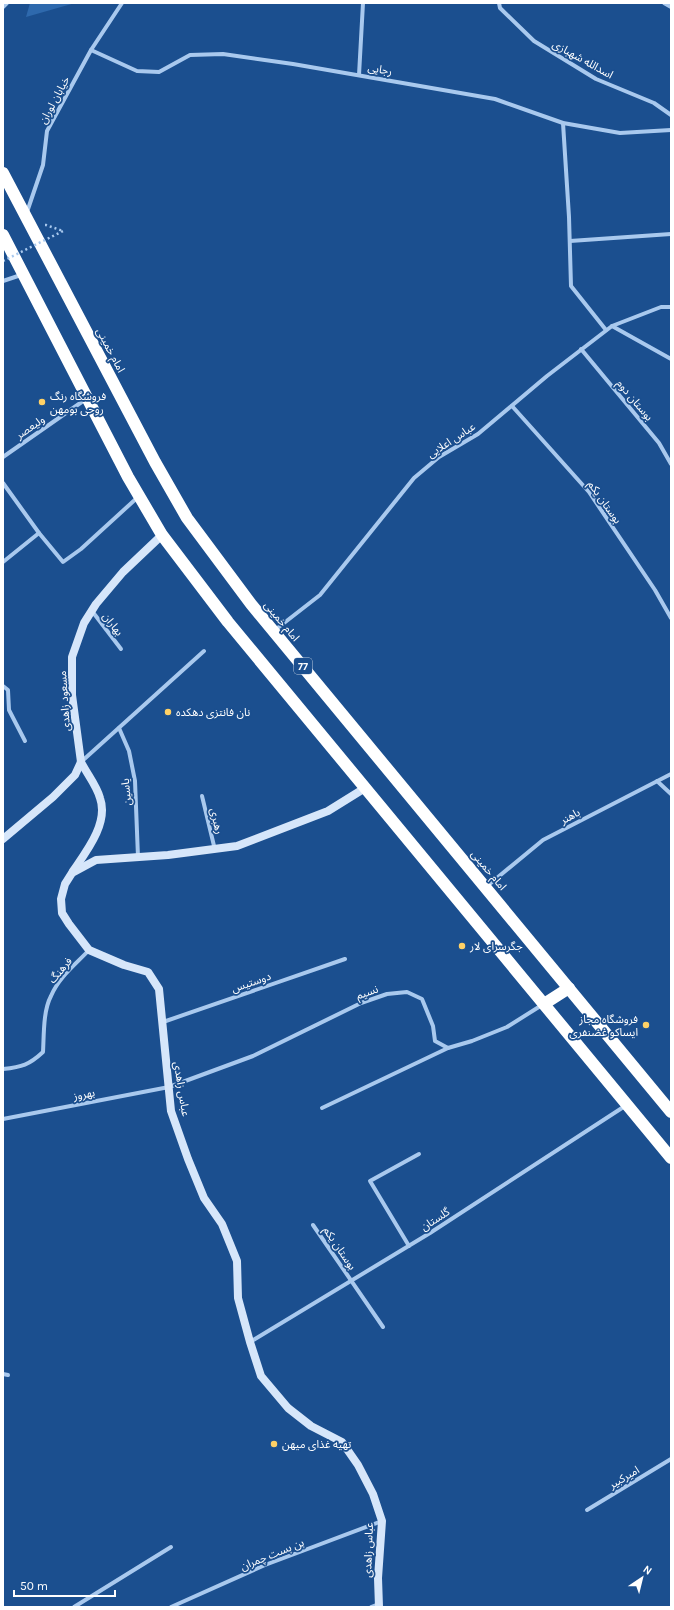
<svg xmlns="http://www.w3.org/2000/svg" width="674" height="1610" font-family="Karla,'Noto Sans Arabic',sans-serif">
<rect width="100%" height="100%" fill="#1b4f8f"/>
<polygon fill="#2e69ad" points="30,3 75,3 26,17"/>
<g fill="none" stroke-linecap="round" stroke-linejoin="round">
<polyline stroke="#a9c9ee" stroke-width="2.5" stroke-dasharray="2 3" stroke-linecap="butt" points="45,225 46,225 63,231"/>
<g stroke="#a9c9ee" stroke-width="4">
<polyline points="499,3 500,8 534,41 596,79 654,103 671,115"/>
<polyline points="664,3 671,7"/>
<polyline points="3,7 7,3"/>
<polyline points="91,50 137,71 159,72 190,55 223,54 293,64 495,99 563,123 620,133 671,130"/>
<polyline points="359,75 363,3"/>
<polyline points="563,123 569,217 571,286 606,330"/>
<polyline points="27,212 43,165 47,131 91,50 122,3"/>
<polyline points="570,241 671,234"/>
<polyline points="3,281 21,275"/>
<polyline points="612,326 671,359"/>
<polyline points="581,349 659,443 671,464"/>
<polyline points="512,406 589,492 655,590 671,618"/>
<polyline points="3,457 86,399"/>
<polyline points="3,483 39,533 63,562 81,549 138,497"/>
<polyline points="3,562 39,533"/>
<polyline points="92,611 121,649"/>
<polyline points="275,630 320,595 414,478 439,457 478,434 547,376 612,326 661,307 671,307"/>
<polyline points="3,686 8,690 9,710 25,741"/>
<polyline points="119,728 129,751 135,781 138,857"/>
<polyline points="81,762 204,651"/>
<polyline points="657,781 671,794"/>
<polyline points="202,796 215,850"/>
<polyline points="486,887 543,840 671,774"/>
<polyline points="163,1022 345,959"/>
<path d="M3,1069C22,1067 29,1065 43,1052C44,1035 43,1011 51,996C59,977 76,964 89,950"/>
<polyline points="322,1108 448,1048"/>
<polyline points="3,1119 169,1087 253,1056 361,1003 387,994 407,992 422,999 433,1026 435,1041 448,1048 472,1041 507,1027 542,1005"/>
<polyline points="313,1225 383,1327"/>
<polyline points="409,1246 370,1181 419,1154"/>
<polyline points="250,1342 430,1233 625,1106"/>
<polyline points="3,1374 8,1375"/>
<polyline points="587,1510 671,1459"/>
<polyline points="74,1607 171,1547"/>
<polyline points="171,1607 265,1565 382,1521"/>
<polyline points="371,1607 379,1604"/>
</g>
<g stroke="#d6e6fa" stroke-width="8">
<polyline points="365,788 328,811 237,846 168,855 96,860 72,873 65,884 61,899 62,913 69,924 89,950 124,965 148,972 159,989 171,1111 188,1159 204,1198 222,1224 237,1261 238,1298 250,1342 261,1376 288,1408 311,1426 342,1442 358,1465 373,1494 382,1521 378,1578 379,1607"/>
<polyline points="3,839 53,797 75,775 81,762 72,695 72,657 84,623 96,604 123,572 162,535"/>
<path d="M73,871C86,852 109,823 100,798C97,786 87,774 81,762"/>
</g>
<g stroke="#fff" stroke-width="12">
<polyline points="3,173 155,462 187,518 251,604 671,1112"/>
<polyline points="3,235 128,477 162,535 228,622 671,1158"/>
<polyline points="544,1004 569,988"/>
</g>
<polyline stroke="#a9c9ee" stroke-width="2.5" stroke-dasharray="2 3" stroke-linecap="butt" points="3,261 63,231"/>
</g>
<g fill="#ffd166" stroke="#1b4f8f" stroke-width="1.5">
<circle cx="42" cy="402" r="4"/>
<circle cx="168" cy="712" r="4"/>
<circle cx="462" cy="946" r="4"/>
<circle cx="646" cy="1025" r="4"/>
<circle cx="274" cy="1444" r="4"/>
</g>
<g text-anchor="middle" stroke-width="3.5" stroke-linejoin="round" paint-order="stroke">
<rect fill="#1b4f8f" stroke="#bbcadd" stroke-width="1" x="294" y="658" width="18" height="16" rx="3"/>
<g font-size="10" font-weight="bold" fill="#fff">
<text x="303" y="670">77</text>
</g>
<g font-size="11" fill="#fff" stroke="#1b4f8f">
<text transform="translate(583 59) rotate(29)" y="4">اسدالله شهبازی</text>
<text transform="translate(380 69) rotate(10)" y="4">رجایی</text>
<text transform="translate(54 100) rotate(-62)" y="4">خیابان لوران</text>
<text transform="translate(111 350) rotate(62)" y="4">امام خمینی</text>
<text transform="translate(635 400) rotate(50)" y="4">بوستان دوم</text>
<text transform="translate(30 427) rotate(-35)" y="4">ولیعصر</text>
<text transform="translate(451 440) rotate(-33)" y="4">عباس اعلایی</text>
<text transform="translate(605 502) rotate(55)" y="4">بوستان یکم</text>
<text transform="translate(282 621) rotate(50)" y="4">امام خمینی</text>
<text transform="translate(113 624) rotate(52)" y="4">بهاران</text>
<text transform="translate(64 701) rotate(-94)" y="4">مسعود زاهدی</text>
<text transform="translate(126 792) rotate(-95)" y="4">یاسین</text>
<text transform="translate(570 816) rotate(-28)" y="4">باهنر</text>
<text transform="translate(217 821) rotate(77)" y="4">رهبری</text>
<text transform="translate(489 870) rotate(50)" y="4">امام خمینی</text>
<text transform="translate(60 970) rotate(-50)" y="4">فرهنگ</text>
<text transform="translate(251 982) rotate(-19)" y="4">دوستیس</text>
<text transform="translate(367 992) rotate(-20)" y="4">نسیم</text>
<text transform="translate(182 1089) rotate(81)" y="4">عباس زاهدی</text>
<text transform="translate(84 1094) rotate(-11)" y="4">بهروز</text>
<text transform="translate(435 1219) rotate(-33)" y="4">گلستان</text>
<text transform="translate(340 1248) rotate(56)" y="4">بوستان یکم</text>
<text transform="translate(624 1477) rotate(-31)" y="4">امیرکبیر</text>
<text transform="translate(368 1550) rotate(-88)" y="4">عباس زاهدی</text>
<text transform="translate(272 1554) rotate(-22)" y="4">بن بست چمران</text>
</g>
<g font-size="11" fill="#fff" stroke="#1b4f8f" text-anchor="start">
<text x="50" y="400">فروشگاه رنگ<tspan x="50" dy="13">روحی بومهن</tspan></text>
<text x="176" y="716">نان فانتزی دهکده</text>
<text x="470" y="950">جگرسرای لار</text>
<text x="638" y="1023" text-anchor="end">فروشگاه مجاز<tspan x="638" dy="13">ایساکو غضنفری</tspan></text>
<text x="282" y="1448">تهیه غذای میهن</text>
</g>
</g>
<rect width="674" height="1610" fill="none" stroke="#ffffff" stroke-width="8"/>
<g transform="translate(642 1578) rotate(35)" stroke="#1b4f8f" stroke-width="3" paint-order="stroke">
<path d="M0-3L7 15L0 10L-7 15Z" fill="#ffffff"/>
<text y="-6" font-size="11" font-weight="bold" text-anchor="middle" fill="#ffffff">N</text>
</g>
<path d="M14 1590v6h101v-6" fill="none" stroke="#ffffff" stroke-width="2"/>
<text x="20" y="1590" font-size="12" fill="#ffffff" stroke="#1b4f8f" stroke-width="3" paint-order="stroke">50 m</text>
</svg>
